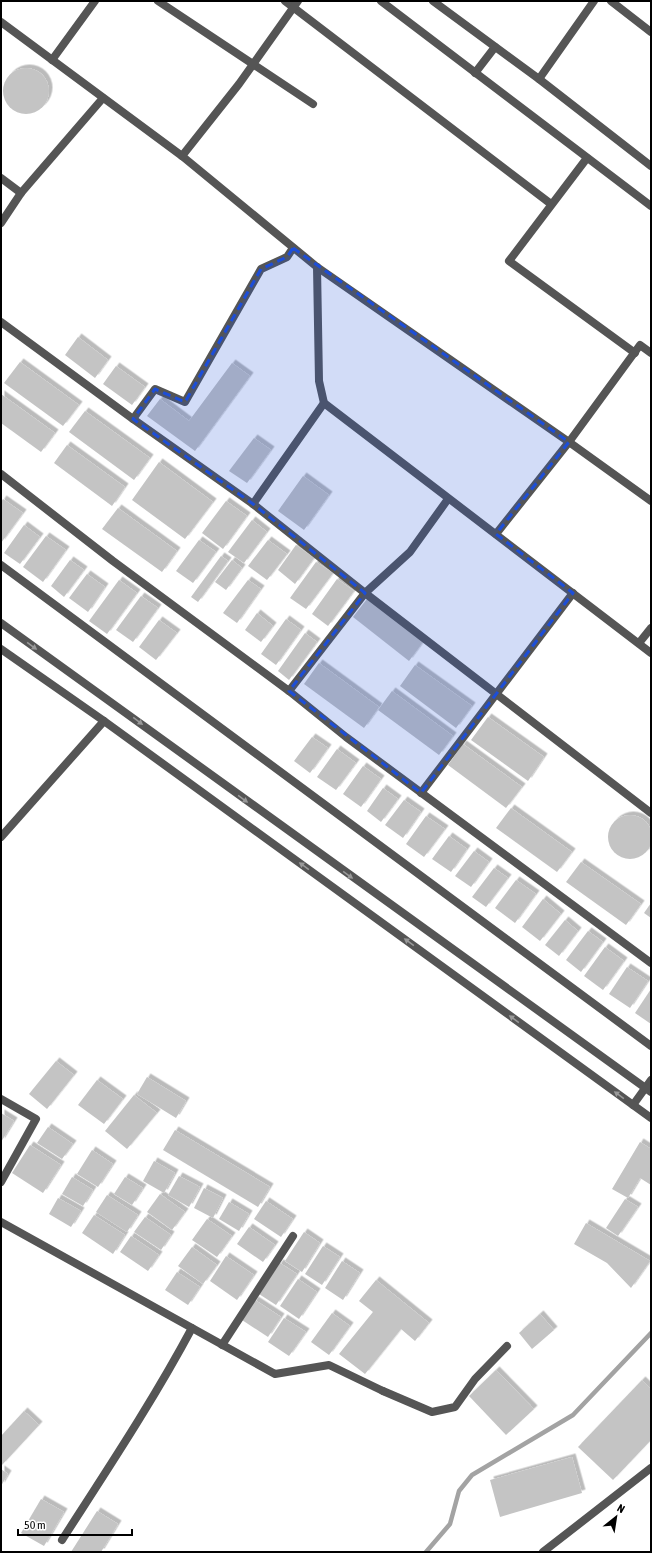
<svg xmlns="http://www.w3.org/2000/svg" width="652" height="1553" font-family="'Asap Condensed',sans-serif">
<defs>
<filter id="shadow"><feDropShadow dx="3.5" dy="-3.5" stdDeviation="0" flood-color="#0004"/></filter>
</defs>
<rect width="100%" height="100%" fill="#fff"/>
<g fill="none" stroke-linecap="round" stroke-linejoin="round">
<polyline stroke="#a3a3a3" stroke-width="4.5" points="426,1552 450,1524 459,1491 472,1475 573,1415 651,1333"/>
</g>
<g fill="#c4c4c4" filter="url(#shadow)">
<circle cx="26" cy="91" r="23"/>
<polygon points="78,337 108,360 95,378 65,355"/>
<polygon points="20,362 79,405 63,426 4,383"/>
<polygon points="232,363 250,376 195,451 147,416 160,399 189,421"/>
<polygon points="116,366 145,387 132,405 103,384"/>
<polygon points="1,394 55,433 41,452 1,423"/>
<polygon points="85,411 150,458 134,480 69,432"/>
<polygon points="254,438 271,450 247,483 229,471"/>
<polygon points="67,445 125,487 112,506 54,463"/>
<polygon points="159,462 213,502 185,539 132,500"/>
<polygon points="303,476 329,495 304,530 278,511"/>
<polygon points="3,499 23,513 1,543 1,502"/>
<polygon points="226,501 247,516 223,549 202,533"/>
<polygon points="118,508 177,551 162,572 102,529"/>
<polygon points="252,520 267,532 244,563 228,552"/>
<polygon points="24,525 40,537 20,564 4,553"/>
<polygon points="46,536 66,550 43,582 23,567"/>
<polygon points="199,540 216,552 193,583 176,571"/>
<polygon points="268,540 287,554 267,580 248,566"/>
<polygon points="296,545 314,558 295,584 278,570"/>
<polygon points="221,556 228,561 198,602 191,597"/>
<polygon points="70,560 84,570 64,597 51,586"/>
<polygon points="232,560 242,568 226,590 215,582"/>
<polygon points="316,562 333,573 306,609 290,598"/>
<polygon points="87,574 105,587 88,612 69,598"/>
<polygon points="337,579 354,591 328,626 312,614"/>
<polygon points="119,580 137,593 107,634 89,621"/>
<polygon points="248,580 261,589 237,623 223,613"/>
<polygon points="141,596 158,608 133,642 116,630"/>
<polygon points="367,599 423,642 409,661 353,617"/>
<polygon points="257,613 273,626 261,642 245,630"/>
<polygon points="286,619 301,630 276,665 261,654"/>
<polygon points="159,620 177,633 156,660 139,647"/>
<polygon points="305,633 317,642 289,680 278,671"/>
<polygon points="319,663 379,707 364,728 304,684"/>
<polygon points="415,665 472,706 456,728 400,686"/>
<polygon points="392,691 453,736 439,755 378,710"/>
<polygon points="488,717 544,757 528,781 471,740"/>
<polygon points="312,737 328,748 310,773 294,761"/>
<polygon points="463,744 522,787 506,808 448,765"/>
<polygon points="337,749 356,763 336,790 317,777"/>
<polygon points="363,766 381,779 361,807 343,794"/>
<polygon points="383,788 398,799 381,822 367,811"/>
<polygon points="404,800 421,812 403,838 385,825"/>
<polygon points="511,808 572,852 557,872 496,828"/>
<circle cx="630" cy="837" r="22"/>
<polygon points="426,816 445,829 424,857 406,844"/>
<polygon points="449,836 467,849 451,872 432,859"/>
<polygon points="474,851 489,862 471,887 455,876"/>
<polygon points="581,862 641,904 626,925 566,882"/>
<polygon points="494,868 508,878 486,907 472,897"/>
<polygon points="516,880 536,894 515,923 495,908"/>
<polygon points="543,899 561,914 540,941 522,927"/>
<polygon points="651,903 651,918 644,913"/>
<polygon points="565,920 578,931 559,956 545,945"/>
<polygon points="588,931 603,942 581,972 566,960"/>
<polygon points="605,947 624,961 603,990 584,976"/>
<polygon points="627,967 648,981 630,1008 609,994"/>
<polygon points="651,989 651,1024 635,1013"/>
<polygon points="56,1061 74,1075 47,1109 29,1094"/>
<polygon points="147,1077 186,1101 176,1118 137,1094"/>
<polygon points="97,1080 123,1099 104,1124 78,1105"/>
<polygon points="134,1095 157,1113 127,1149 105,1131"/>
<polygon points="1,1113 14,1121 1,1142"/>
<polygon points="48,1127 73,1144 62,1159 37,1143"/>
<polygon points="175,1130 270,1187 258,1207 163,1150"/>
<polygon points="640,1142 651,1149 651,1185 640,1178 628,1198 612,1189"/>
<polygon points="30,1145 61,1165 43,1193 12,1173"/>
<polygon points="92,1150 113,1164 98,1187 77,1174"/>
<polygon points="154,1161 175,1173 164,1193 143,1181"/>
<polygon points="179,1176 200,1187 189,1207 168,1195"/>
<polygon points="72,1177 93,1190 83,1206 62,1194"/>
<polygon points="125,1177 143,1188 132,1205 114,1194"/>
<polygon points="204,1188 223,1198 213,1218 194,1208"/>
<polygon points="160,1194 185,1212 172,1230 147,1212"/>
<polygon points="107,1195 138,1215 127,1232 96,1212"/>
<polygon points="58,1198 81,1211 71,1227 49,1214"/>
<polygon points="625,1199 638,1207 618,1236 606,1228"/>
<polygon points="266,1201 293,1219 281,1237 254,1219"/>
<polygon points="229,1202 249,1214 239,1231 219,1219"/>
<polygon points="94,1215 125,1235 113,1254 82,1233"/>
<polygon points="145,1217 171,1235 161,1250 134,1232"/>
<polygon points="207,1219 232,1236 217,1257 192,1240"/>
<polygon points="586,1223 650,1261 631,1288 607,1263 574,1244"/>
<polygon points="249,1227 275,1245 263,1262 237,1244"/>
<polygon points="304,1232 320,1243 302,1272 285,1261"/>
<polygon points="131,1236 159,1255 148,1271 120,1252"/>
<polygon points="323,1246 340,1257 322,1285 305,1274"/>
<polygon points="192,1247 217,1265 203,1284 178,1266"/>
<polygon points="226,1256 254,1275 237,1300 210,1281"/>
<polygon points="342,1261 360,1273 343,1300 325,1288"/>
<polygon points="280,1263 297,1274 276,1305 259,1294"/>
<polygon points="177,1272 200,1287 188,1305 165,1290"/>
<polygon points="298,1279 317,1292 299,1319 280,1306"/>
<polygon points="376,1280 429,1323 415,1341 401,1329 365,1374 339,1354 373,1312 359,1301"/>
<polygon points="255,1300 281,1317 268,1337 242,1320"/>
<polygon points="332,1313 350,1326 329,1355 311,1342"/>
<polygon points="540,1314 554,1330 532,1349 519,1333"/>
<polygon points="284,1318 306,1332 289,1356 268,1342"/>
<polygon points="496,1370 534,1409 506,1435 469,1396"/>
<polygon points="642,1380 651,1389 651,1440 613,1480 578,1447"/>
<polygon points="24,1411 39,1425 2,1465 1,1436"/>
<polygon points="572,1457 582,1493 500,1517 490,1480"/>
<polygon points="1,1469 8,1474 1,1486"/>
<polygon points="41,1499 64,1512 44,1546 21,1533"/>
<polygon points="97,1511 118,1524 101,1552 71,1552"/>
</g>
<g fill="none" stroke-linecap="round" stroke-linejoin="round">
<g stroke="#555" stroke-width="8">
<polyline points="383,1391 432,1412 455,1407 475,1379 507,1346"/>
<path d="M62,1540C107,1470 153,1401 192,1328"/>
</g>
<g stroke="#555" stroke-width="8">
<polyline points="158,1 313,104"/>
<polyline points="285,1 551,204"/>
<polyline points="381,1 651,206"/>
<polyline points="433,1 539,79 651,166"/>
<polyline points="611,1 651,32"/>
<polyline points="1,22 182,156 317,267 569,442 651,501"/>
<polyline points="52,60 95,1"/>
<polyline points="475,73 495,47"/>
<polyline points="539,79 594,1"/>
<polyline points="182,156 239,84 298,1"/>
<polyline points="587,158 509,261 635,353"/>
<polyline points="1,178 21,193"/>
<polyline points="1,223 21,193 103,98"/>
<polyline points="317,267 319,381 324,403 651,653"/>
<polyline points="1,322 133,419 155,389 185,402 261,269 287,257 293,248"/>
<polyline points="133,419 253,504 324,403"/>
<polyline points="1,474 113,561 289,691 346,737 651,963"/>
<polyline points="253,504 365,593 651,813"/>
<polyline points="496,534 569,442 640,345 651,353"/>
<polyline points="1,565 651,1046"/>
<polyline points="639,643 651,628"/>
<polyline points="289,691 365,593 410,552 448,499"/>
<polyline points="421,793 573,593"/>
<polyline points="1,837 104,721"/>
<polyline points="1,1099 36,1119 1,1182"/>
<polyline points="633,1105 651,1080"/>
<polyline points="1,1222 275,1374 329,1365 383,1391"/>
<polyline points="222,1345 293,1236"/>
<polyline points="543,1552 651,1468"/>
</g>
<g stroke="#555" stroke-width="8">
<polyline points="1,623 651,1092"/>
<polyline points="1,649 104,721 651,1118"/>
</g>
</g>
<defs><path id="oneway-solid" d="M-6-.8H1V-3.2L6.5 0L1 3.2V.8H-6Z"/></defs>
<g fill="#999">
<use href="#oneway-solid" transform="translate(32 646) rotate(36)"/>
<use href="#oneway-solid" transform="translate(138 721) rotate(37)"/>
<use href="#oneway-solid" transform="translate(243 799) rotate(36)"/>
<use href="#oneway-solid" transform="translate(304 866) rotate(-144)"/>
<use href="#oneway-solid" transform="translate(348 875) rotate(36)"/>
<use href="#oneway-solid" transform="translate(409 942) rotate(-144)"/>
<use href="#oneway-solid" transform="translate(514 1019) rotate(-144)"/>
<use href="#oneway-solid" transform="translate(619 1095) rotate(-144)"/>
</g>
<path fill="#1d4ed8" fill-opacity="0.2" stroke="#1d4ed8" stroke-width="3" stroke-dasharray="8 5" stroke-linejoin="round" d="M293,248L569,442L496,534L573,593L421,793L289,691L365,593L253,504L133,419L155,389L185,402L261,269L287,257Z"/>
<rect width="652" height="1553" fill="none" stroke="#000000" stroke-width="4"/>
<g transform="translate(616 1517) rotate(30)" stroke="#ffffff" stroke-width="3" paint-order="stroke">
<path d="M0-3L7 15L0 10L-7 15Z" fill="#000000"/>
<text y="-6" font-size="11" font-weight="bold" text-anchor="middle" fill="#000000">N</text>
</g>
<path d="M18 1529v6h114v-6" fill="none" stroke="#000000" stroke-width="2"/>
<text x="24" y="1529" font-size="12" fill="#000000" stroke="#ffffff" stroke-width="3" paint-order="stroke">50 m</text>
</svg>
